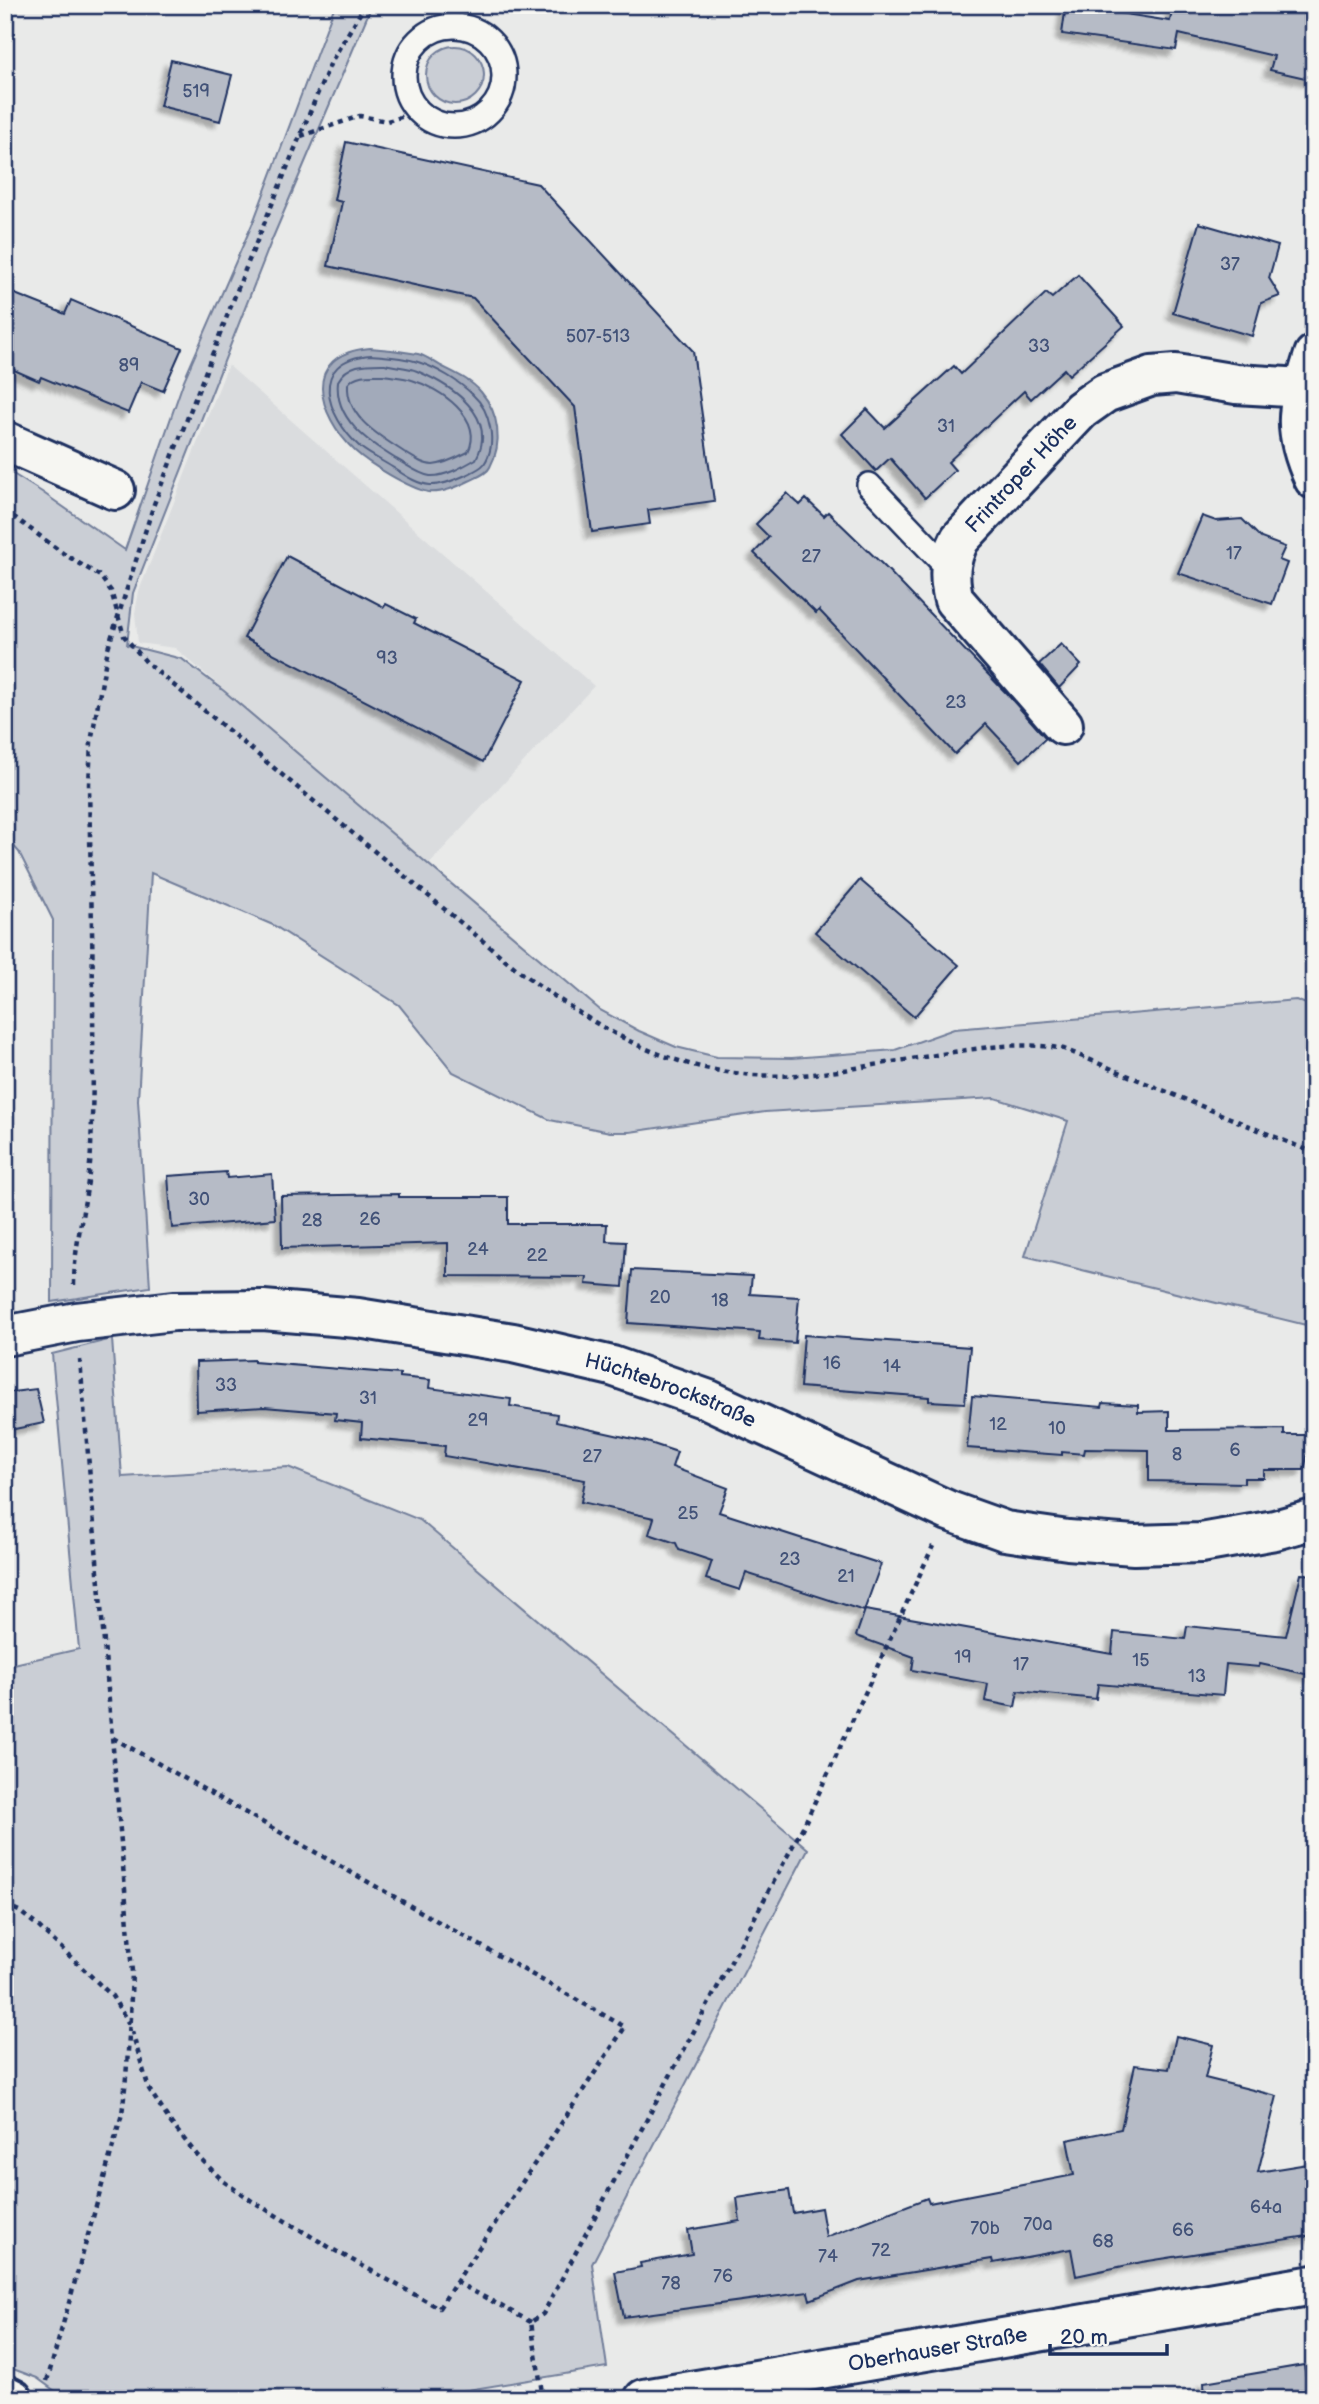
<svg xmlns="http://www.w3.org/2000/svg" width="1319" height="2404" font-family="'Balsamiq Sans',sans-serif">
<defs>
<filter id="shadow"><feDropShadow dx="-6" dy="6" stdDeviation="2" flood-color="#0004"/></filter>
</defs>
<rect width="100%" height="100%" fill="#e9eae9"/>
<filter id="ink" filterUnits="userSpaceOnUse"><feTurbulence type="fractalNoise" baseFrequency=".0143" numOctaves="2"/><feDisplacementMap in="SourceGraphic" scale="14" xChannelSelector="R" yChannelSelector="G"/><feConvolveMatrix kernelMatrix="1 2 1 2 8 2 1 2 1" color-interpolation-filters="sRGB"/></filter>
<g filter="url(#ink)">
<polygon fill="#dadcde" points="228,365 594,686 429,864 175,648 138,643 135,613 139,591"/>
<g fill="#caced5" stroke="#727e9a" stroke-width="2">
<polygon points="335,5 372,5 271,242 133,593 127,645 182,659 224,691 600,1010 639,1031 676,1047 717,1057 792,1058 895,1050 954,1029 1296,1000 1314,1007 1314,1327 1025,1256 1068,1121 995,1098 765,1112 630,1132 610,1132 550,1120 453,1072 399,1005 273,925 151,873 138,1100 150,1287 52,1302 53,920 19,852 5,836 5,469 42,492 125,550 184,380 254,220"/>
<circle cx="455" cy="75" r="29"/>
<polygon points="112,1339 122,1477 288,1467 420,1520 808,1849 592,2264 607,2367 413,2399 66,2399 37,2378 5,2366 5,1666 79,1649 52,1354"/>
</g>
<path fill="#a2aaba" stroke="#6c7995" stroke-width="2" d="M370,348C386,349 402,351 418,354C426,356 434,362 441,366C455,373 471,380 481,392C499,413 503,443 490,467C487,474 477,477 469,481C459,486 440,494 428,492C409,488 369,464 355,451C317,415 300,354 370,348Z"/>
<g fill="none" stroke-linecap="round" stroke-linejoin="round">
<g stroke="#516083" stroke-width="2">
<path d="M371,355C386,356 404,357 418,362C437,368 459,381 473,395C490,410 498,444 484,464C480,469 472,472 466,475C457,479 441,486 430,485C416,484 403,474 392,467C381,460 370,455 360,447C326,416 307,360 371,355Z"/>
<path d="M385,364C395,367 408,367 417,371C452,386 499,416 476,459C464,466 445,477 430,476C418,474 407,465 396,459C368,442 334,419 338,381C348,363 366,364 385,364Z"/>
<path d="M384,375C393,377 403,377 412,380C439,388 485,418 468,452C458,457 445,464 433,465C423,465 412,457 404,452C380,436 346,418 348,384C356,373 371,375 384,375Z"/>
</g>
</g>
<g fill="#b6bbc6" stroke="#1b2f5e" stroke-width="2" filter="url(#shadow)">
<polygon points="1066,5 1107,5 1106,11 1170,21 1173,5 1291,5 1314,11 1314,80 1270,70 1274,56 1179,34 1176,50 1062,34"/>
<polygon points="171,60 232,75 220,121 160,106"/>
<polygon points="346,142 538,184 693,351 714,501 648,510 650,524 592,532 575,407 473,298 328,266 342,202 334,200"/>
<polygon points="1199,223 1278,246 1269,278 1280,296 1261,303 1252,336 1173,313"/>
<polygon points="1078,275 1124,326 1069,375 1064,369 1031,399 1024,391 948,462 955,470 925,498 890,458 876,471 842,434 867,409 885,428 954,366 961,374 1046,293 1052,298"/>
<polygon points="5,290 65,314 71,300 182,348 163,391 141,382 128,413 41,377 39,381 5,366"/>
<polygon points="787,493 800,505 806,499 824,516 828,512 883,565 1006,693 1046,738 1021,761 986,724 955,754 819,610 816,613 754,553 769,537 756,524"/>
<polygon points="1202,516 1216,521 1242,519 1261,538 1285,547 1279,560 1287,563 1272,604 1178,573"/>
<polygon points="287,556 384,607 386,604 416,619 414,623 525,680 483,762 244,638"/>
<polygon points="1061,644 1081,665 1059,688 1039,664"/>
<polygon points="860,880 959,965 914,1017 815,932"/>
<polygon points="226,1172 227,1178 272,1174 275,1219 172,1228 168,1176"/>
<polygon points="399,1194 399,1197 508,1197 508,1224 607,1224 606,1241 626,1242 623,1287 586,1284 587,1277 448,1276 448,1243 282,1248 281,1196"/>
<polygon points="632,1270 752,1276 750,1294 799,1297 795,1343 759,1340 760,1332 628,1323"/>
<polygon points="804,1335 970,1347 965,1403 929,1401 929,1397 800,1387"/>
<polygon points="254,1360 254,1362 400,1374 400,1377 430,1380 429,1388 511,1399 510,1406 557,1414 556,1422 647,1442 677,1452 672,1467 728,1488 719,1512 881,1564 864,1611 746,1573 740,1590 706,1579 712,1561 679,1550 676,1543 649,1534 654,1518 581,1502 585,1480 444,1456 445,1446 361,1438 362,1423 335,1420 336,1413 264,1407 197,1411 196,1362"/>
<polygon points="36,1389 44,1423 5,1431 5,1393"/>
<polygon points="972,1396 1102,1407 1103,1403 1138,1405 1138,1412 1169,1411 1169,1430 1284,1429 1284,1435 1312,1435 1304,1470 1264,1470 1264,1478 1244,1478 1244,1483 1149,1481 1149,1450 1085,1449 1084,1454 1062,1452 1062,1455 967,1448"/>
<polygon points="1301,1574 1314,1575 1314,1676 1260,1664 1259,1667 1226,1664 1223,1695 1098,1684 1096,1699 1018,1691 1015,1707 985,1701 988,1684 912,1670 914,1657 856,1636 865,1610 1112,1654 1114,1632 1185,1639 1187,1626 1286,1636"/>
<polygon points="1176,2036 1213,2045 1205,2078 1277,2096 1258,2172 1314,2163 1314,2235 1142,2262 1076,2276 1071,2249 993,2263 992,2259 859,2281 810,2300 808,2292 624,2317 615,2272 641,2267 640,2263 692,2254 688,2230 740,2221 737,2198 789,2190 793,2213 821,2208 826,2237 927,2198 929,2203 1074,2175 1067,2140 1121,2129 1135,2065 1169,2069"/>
<polygon points="1304,2365 1310,2399 1205,2399 1204,2382"/>
</g>
<g fill="none" stroke-linecap="round" stroke-linejoin="round">
<defs>
<g id="lane">
<circle cx="454" cy="76" r="50"/>
<polyline points="869,485 949,569"/>
</g>
<g id="street">
<path d="M1314,355C1298,408 1290,425 1314,479"/>
<polyline points="5,441 115,490"/>
<path id="s1" d="M1063,725L954,600C948,577 949,561 960,539L1081,410L1105,393L1152,376L1176,374L1236,384L1304,388"/>
<path id="s2" d="M5,1336L77,1322L174,1311L263,1310L358,1318L513,1343L612,1366L709,1400L949,1511L1005,1531L1068,1540L1134,1545L1201,1543L1275,1530L1314,1519"/>
<polyline points="5,2395 13,2399"/>
</g>
<g id="secondary">
<path id="s3" d="M644,2399L1314,2285"/>
</g>
</defs>
<use href="#lane" stroke="#1b2f5e" stroke-width="28"/>
<use href="#street" stroke="#1b2f5e" stroke-width="44"/>
<use href="#secondary" stroke="#1b2f5e" stroke-width="44"/>
<g stroke="#1b2f5e" stroke-width="4.5" stroke-dasharray="5 5" stroke-linecap="butt">
<polyline points="301,136 360,116 387,121 418,112"/>
<path d="M5,510L64,554L100,576L111,591L124,636L147,663L518,970C607,1036 684,1082 800,1075C835,1073 871,1065 905,1060C957,1052 1012,1039 1064,1049L1314,1153"/>
<path d="M74,1285C74,1238 90,1194 91,1147C96,1026 91,905 89,784L91,742L108,648L154,504L245,270L317,95L331,62L365,5"/>
<polyline points="113,1738 625,2027 439,2308 334,2250 252,2201 223,2181 197,2155 171,2123 149,2089 132,2032"/>
<polyline points="5,1905 19,1911 38,1926 112,1996 129,2024"/>
<polyline points="456,2282 531,2322"/>
<path d="M47,2381L122,2114C128,2067 130,2020 132,1972L80,1360"/>
<polyline points="543,2399 531,2322 543,2314 805,1823 933,1546"/>
</g>
<use href="#lane" stroke="#f6f6f2" stroke-width="23"/>
<use href="#street" stroke="#f6f6f2" stroke-width="38"/>
<use href="#secondary" stroke="#f6f6f2" stroke-width="38"/>
</g>
</g>
<g text-anchor="middle" stroke-width="5" stroke-linejoin="round" paint-order="stroke">
<g font-size="18" fill="#425278">
<text x="196" y="97">519</text>
<text x="1230" y="270">37</text>
<text x="598" y="342">507-513</text>
<text x="1039" y="352">33</text>
<text x="129" y="371">89</text>
<text x="946" y="432">31</text>
<text x="1234" y="559">17</text>
<text x="811" y="562">27</text>
<text x="387" y="664">93</text>
<text x="956" y="708">23</text>
<text x="199" y="1205">30</text>
<text x="370" y="1225">26</text>
<text x="312" y="1226">28</text>
<text x="478" y="1255">24</text>
<text x="537" y="1261">22</text>
<text x="660" y="1303">20</text>
<text x="720" y="1306">18</text>
<text x="832" y="1369">16</text>
<text x="892" y="1372">14</text>
<text x="226" y="1391">33</text>
<text x="368" y="1404">31</text>
<text x="478" y="1426">29</text>
<text x="998" y="1430">12</text>
<text x="1057" y="1434">10</text>
<text x="1235" y="1456">6</text>
<text x="1177" y="1460">8</text>
<text x="592" y="1462">27</text>
<text x="688" y="1519">25</text>
<text x="790" y="1565">23</text>
<text x="846" y="1582">21</text>
<text x="963" y="1663">19</text>
<text x="1141" y="1666">15</text>
<text x="1021" y="1670">17</text>
<text x="1197" y="1682">13</text>
<text x="1266" y="2213">64a</text>
<text x="1038" y="2230">70a</text>
<text x="985" y="2234">70b</text>
<text x="1183" y="2236">66</text>
<text x="1103" y="2247">68</text>
<text x="881" y="2256">72</text>
<text x="828" y="2262">74</text>
<text x="723" y="2282">76</text>
<text x="671" y="2289">78</text>
</g>
<g font-size="21" fill="#1b2f5e" stroke="#f6f6f2">
<text dy="7" stroke="none"><textPath href="#s1" startOffset="318">Frintroper Höhe</textPath></text>
<text dy="7" stroke="none"><textPath href="#s2" startOffset="677">Hüchtebrockstraße</textPath></text>
<text dy="7" stroke="none"><textPath href="#s3" startOffset="298">Oberhauser Straße</textPath></text>
</g>
</g>
<rect width="1319" height="2404" fill="none" stroke="#f6f6f2" stroke-width="28"/>
<rect x="14" y="14" width="1291" height="2376" fill="none" stroke="#1b2f5e" stroke-width="2.5" filter="url(#ink)"/>
<path d="M1050 2344v10h117v-10" fill="none" stroke="#1b2f5e" stroke-width="3.5"/>
<text x="1060" y="2344" font-size="21" fill="#1b2f5e" stroke="#f6f6f2" stroke-width="5" paint-order="stroke">20 m</text>
</svg>
